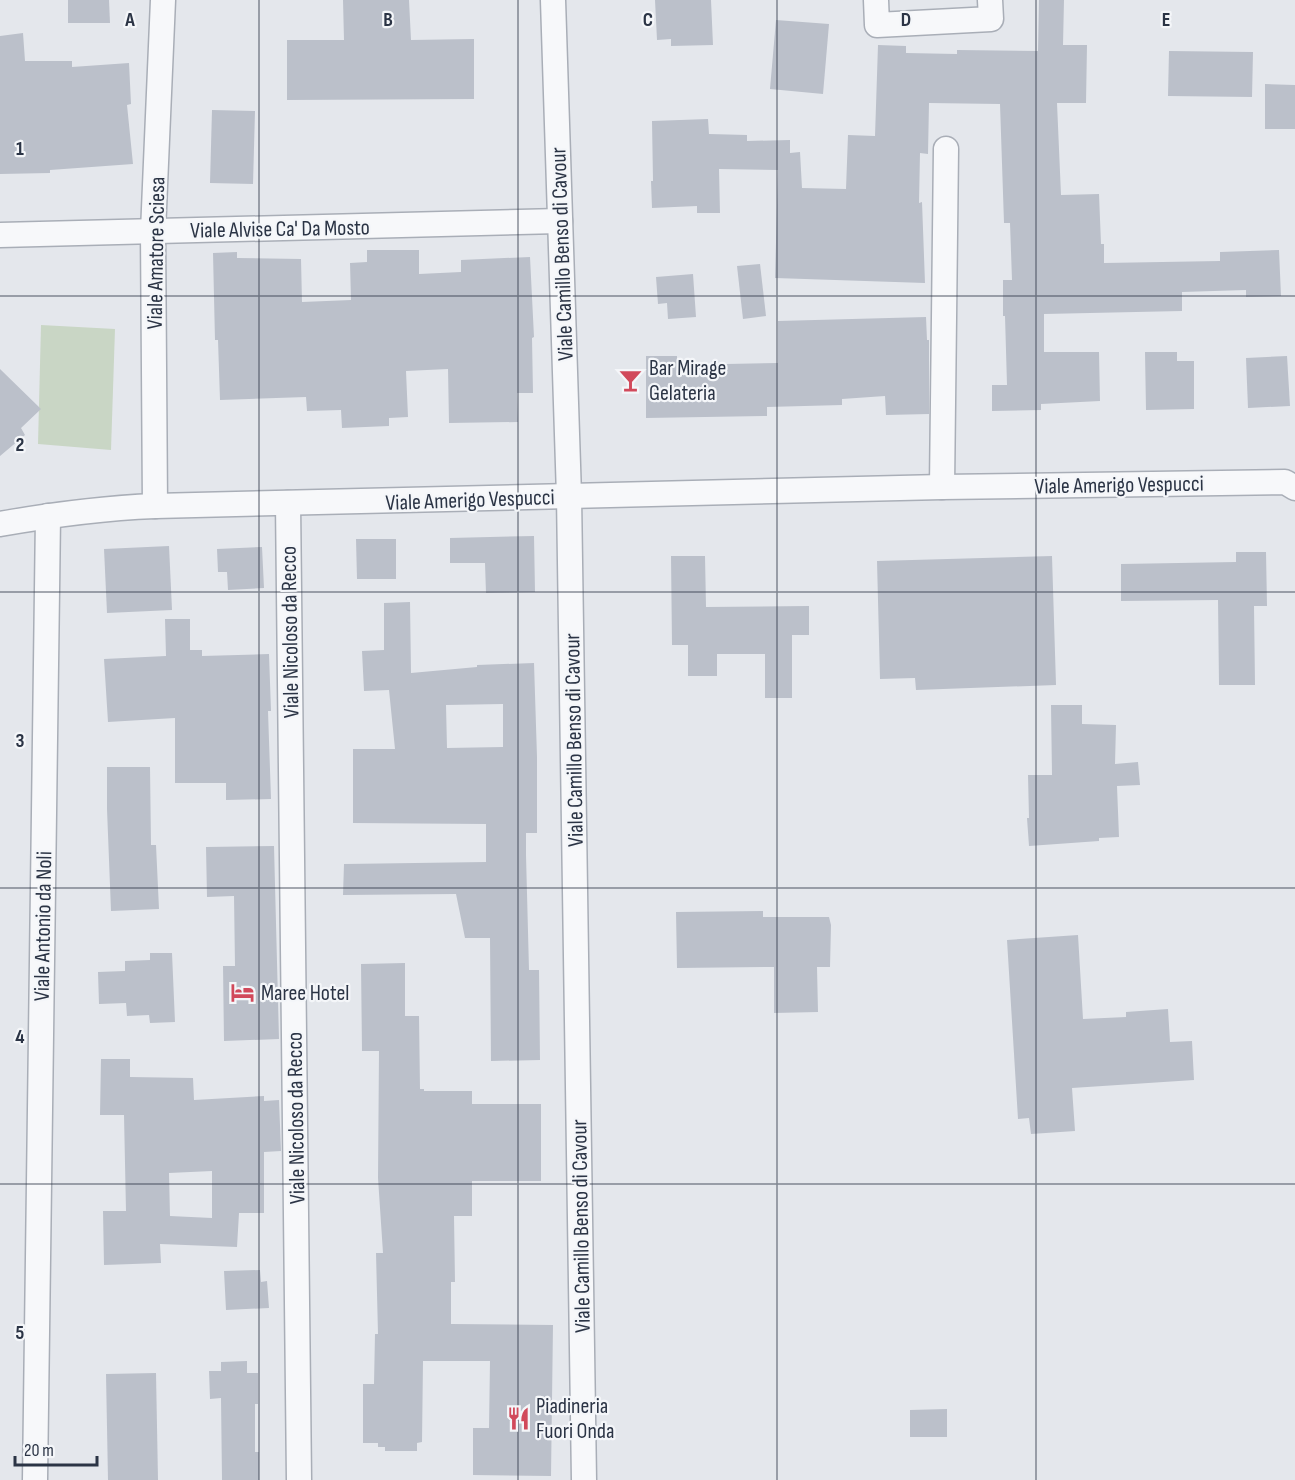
<svg xmlns="http://www.w3.org/2000/svg" width="1295" height="1480" font-family="'Sofia Sans Condensed',sans-serif">
<rect width="100%" height="100%" fill="#e4e7ec"/>
<polygon fill="#c9d6c5" points="41,325 115,329 111,450 38,444"/>
<g fill="#bbc0ca" fill-rule="evenodd">
<polygon points="68,0 109,0 110,23 68,23"/>
<polygon points="343,0 409,0 411,40 474,39 474,99 287,100 287,40 344,40"/>
<polygon points="655,0 711,0 713,45 671,46 671,39 657,40"/>
<polygon points="1039,0 1064,0 1063,45 1087,45 1086,103 1057,103 1061,195 1099,194 1101,244 1104,244 1104,263 1220,261 1220,252 1279,250 1281,296 1246,297 1246,290 1182,292 1182,311 1044,314 1044,352 1099,352 1100,401 1041,404 1041,410 992,411 992,385 1007,385 1005,316 1003,316 1003,280 1012,280 1010,223 1004,223 1000,104 929,103 928,154 920,153 919,203 922,202 925,283 775,278 778,170 719,169 720,213 697,213 697,206 652,208 651,181 653,181 652,121 708,119 709,134 747,135 747,141 790,140 790,153 800,152 802,188 846,189 848,135 875,136 878,45 906,46 906,53 957,54 957,50 1038,51"/>
<polygon points="776,20 829,24 823,94 770,89"/>
<polygon points="23,33 25,61 72,61 72,67 129,63 131,104 127,105 133,164 50,170 50,173 0,174 0,36"/>
<polygon points="1169,51 1253,52 1252,97 1168,96"/>
<polygon points="1265,84 1295,85 1295,129 1265,129"/>
<polygon points="212,110 255,111 253,184 210,183"/>
<polygon points="367,250 419,250 419,274 461,272 461,260 530,257 534,337 532,338 533,393 517,393 518,422 449,423 448,369 406,371 408,417 389,418 389,426 342,428 341,410 307,411 306,397 220,400 218,340 215,340 213,253 237,252 237,258 301,259 302,302 351,300 350,263 367,262"/>
<polygon points="760,264 766,316 743,319 737,266"/>
<polygon points="693,274 696,317 668,319 667,303 658,304 656,277"/>
<polygon points="926,317 927,340 929,340 929,414 886,415 885,396 842,399 842,405 767,407 767,416 646,418 646,356 677,356 677,365 778,363 778,321"/>
<polygon points="1145,352 1177,352 1177,361 1194,361 1194,409 1146,410"/>
<polygon points="1287,356 1290,406 1248,408 1246,358"/>
<polygon points="0,369 41,409 21,428 25,435 0,456"/>
<polygon points="534,536 535,592 486,593 485,563 450,563 450,538"/>
<polygon points="356,539 396,539 396,579 357,579"/>
<polygon points="169,546 172,610 107,613 104,549"/>
<polygon points="262,547 264,588 228,590 227,572 218,572 217,549"/>
<polygon points="1236,552 1266,552 1267,606 1254,606 1255,685 1219,685 1218,600 1121,601 1121,564 1236,562"/>
<polygon points="671,556 705,556 706,607 809,606 809,635 792,635 792,698 765,698 765,654 717,654 717,676 688,676 688,645 672,645"/>
<polygon points="1052,556 1056,685 916,690 915,678 880,679 877,561"/>
<path d="M410,602L411,673L477,667V665L534,663L537,757V833H526V855L529,970H539L540,1060L491,1061L490,938H465L456,894L343,895L344,864L486,862V824L353,823V749H395L389,690L364,691L362,651L384,650V603ZM503,704V747L447,748L446,705Z"/>
<polygon points="165,619 190,619 190,650 202,650 202,656 269,654 271,711 268,711 271,799 226,800 226,783 175,783 175,718 108,722 104,659 166,656"/>
<polygon points="1051,705 1082,705 1082,724 1116,725 1115,764 1138,762 1140,785 1117,786 1119,837 1099,838 1099,841 1029,846 1027,818 1029,818 1028,775 1052,775"/>
<polygon points="107,767 150,767 151,845 156,845 159,909 111,911 107,809"/>
<polygon points="274,846 279,1039 224,1041 223,966 235,966 234,896 207,897 206,847"/>
<polygon points="763,911 763,917 829,917 831,925 830,967 817,967 818,1012 774,1013 774,967 677,968 676,912"/>
<polygon points="1078,935 1083,1019 1126,1017 1126,1012 1168,1009 1170,1042 1192,1041 1194,1080 1072,1088 1075,1131 1031,1134 1029,1118 1018,1119 1007,940"/>
<polygon points="150,953 172,953 175,1022 150,1023 149,1015 127,1016 126,1003 99,1004 98,972 125,971 125,961 150,960"/>
<polygon points="405,963 405,1016 419,1016 420,1089 424,1089 424,1091 472,1091 472,1104 541,1104 541,1181 472,1181 472,1216 454,1216 455,1282 451,1282 451,1324 553,1325 551,1476 473,1475 473,1428 489,1428 490,1361 423,1361 422,1442 417,1443 417,1451 385,1451 385,1447 378,1447 378,1443 363,1443 363,1384 374,1384 375,1334 378,1334 376,1253 383,1253 378,1178 379,1051 362,1051 361,964"/>
<path d="M101,1059H130V1077L193,1078L194,1100L264,1096V1101L279,1100L281,1151L264,1152V1213H239L237,1247L160,1244L161,1263L104,1265L103,1211H126L124,1115H100ZM212,1171V1218L170,1216L169,1173Z"/>
<polygon points="260,1270 261,1282 267,1281 269,1308 226,1310 224,1271"/>
<polygon points="247,1361 247,1373 258,1373 258,1404 255,1404 255,1452 259,1452 259,1480 222,1480 221,1398 210,1399 209,1371 221,1371 221,1362"/>
<polygon points="156,1373 158,1480 108,1480 106,1374"/>
<polygon points="947,1409 947,1437 910,1437 910,1410"/>
</g>
<g fill="none" stroke-linecap="round" stroke-linejoin="round">
<defs>
<g id="street">
<polyline points="553,0 569,496 584,1480"/>
<polyline points="876,0 877,25 991,19 990,0"/>
<polyline points="0,235 560,221"/>
<polyline points="942,487 946,149"/>
<polyline points="288,503 299,1480"/>
<polyline points="155,506 153,232 163,0"/>
<path d="M0,524C51,515 103,508 155,506L942,487L1285,482L1295,488"/>
<polyline points="35,1480 48,516"/>
</g>
</defs>
<use href="#street" stroke="#a9aeb7" stroke-width="27"/>
<use href="#street" stroke="#f7f8fa" stroke-width="24"/>
</g>
<path fill="none" stroke="#2b3445" stroke-width="1.5" stroke-opacity="0.55" d="M259,0V1480M518,0V1480M777,0V1480M1036,0V1480M0,296H1295M0,592H1295M0,888H1295M0,1184H1295"/>
<defs>
<symbol id="bar-bare" viewBox="-9 -9 18 18"><path d="M-6-5H6L.8 .8V4.5H3.5V6h-7V4.5H-.8V.8Z" fill="#d1495b" stroke="#f4f6f9" stroke-width="2.5" paint-order="stroke"/></symbol>
<symbol id="hotel-bare" viewBox="-9 -9 18 18"><path d="M-6-4.5h1.5V1H6V5H4.5V3h-9V5H-6ZM-4 0a1.8 1.8 0 1 1 3.6 0ZM.5 0V-2.5h3Q6-2.5 6 0Z" fill="#d1495b" stroke="#f4f6f9" stroke-width="2.5" paint-order="stroke"/></symbol>
<symbol id="restaurant-bare" viewBox="-9 -9 18 18"><path d="M-5-6h1v4h1v-4h1v4h1v-4h1v5L-1.5 .5V6h-2V.5L-5-1ZM5-6V6H3V1.5H1.5Q1.5-4 5-6Z" fill="#d1495b" stroke="#f4f6f9" stroke-width="2.5" paint-order="stroke"/></symbol>
</defs>
<g fill-rule="evenodd">
<use href="#bar-bare" x="614" y="364" width="33" height="33"/>
<use href="#hotel-bare" x="226" y="976" width="33" height="33"/>
<use href="#restaurant-bare" x="502" y="1402" width="33" height="33"/>
</g>
<g text-anchor="middle" stroke-width="4.5" stroke-linejoin="round" paint-order="stroke">
<g font-size="22" fill="#2b3445" stroke="#f4f6f9">
<text transform="translate(280 228) rotate(-1)" y="8">Viale Alvise Ca' Da Mosto</text>
<text transform="translate(155 253) rotate(-89)" y="8">Viale Amatore Sciesa</text>
<text transform="translate(561 254) rotate(-92)" y="8">Viale Camillo Benso di Cavour</text>
<text transform="translate(1119 484) rotate(-1)" y="8">Viale Amerigo Vespucci</text>
<text transform="translate(470 499) rotate(-2)" y="8">Viale Amerigo Vespucci</text>
<text transform="translate(289 632) rotate(-91)" y="8">Viale Nicoloso da Recco</text>
<text transform="translate(573 740) rotate(-91)" y="8">Viale Camillo Benso di Cavour</text>
<text transform="translate(42 926) rotate(-89)" y="8">Viale Antonio da Noli</text>
<text transform="translate(295 1118) rotate(-91)" y="8">Viale Nicoloso da Recco</text>
<text transform="translate(580 1226) rotate(-91)" y="8">Viale Camillo Benso di Cavour</text>
</g>
<g font-size="22" fill="#2b3445" stroke="#f4f6f9" text-anchor="start">
<text x="649" y="375">Bar Mirage<tspan x="649" dy="25">Gelateria</tspan></text>
<text x="261" y="1000">Maree Hotel</text>
<text x="536" y="1413">Piadineria<tspan x="536" dy="25">Fuori Onda</tspan></text>
</g>
</g>
<g font-size="20" text-anchor="middle" font-weight="bold" fill="#2b3445" stroke="#f4f6f9" stroke-width="4.5" stroke-linejoin="round" paint-order="stroke">
<text x="130" y="26">A</text>
<text x="388" y="26">B</text>
<text x="648" y="26">C</text>
<text x="906" y="26">D</text>
<text x="1166" y="26">E</text>
<text x="20" y="155">1</text>
<text x="20" y="451">2</text>
<text x="20" y="747">3</text>
<text x="20" y="1043">4</text>
<text x="20" y="1339">5</text>
</g>
<path d="M15 1456v9h82v-9" fill="none" stroke="#2b3445" stroke-width="3"/>
<text x="24" y="1456" font-size="18" fill="#2b3445" stroke="#f4f6f9" stroke-width="4.5" paint-order="stroke">20 m</text>
</svg>
